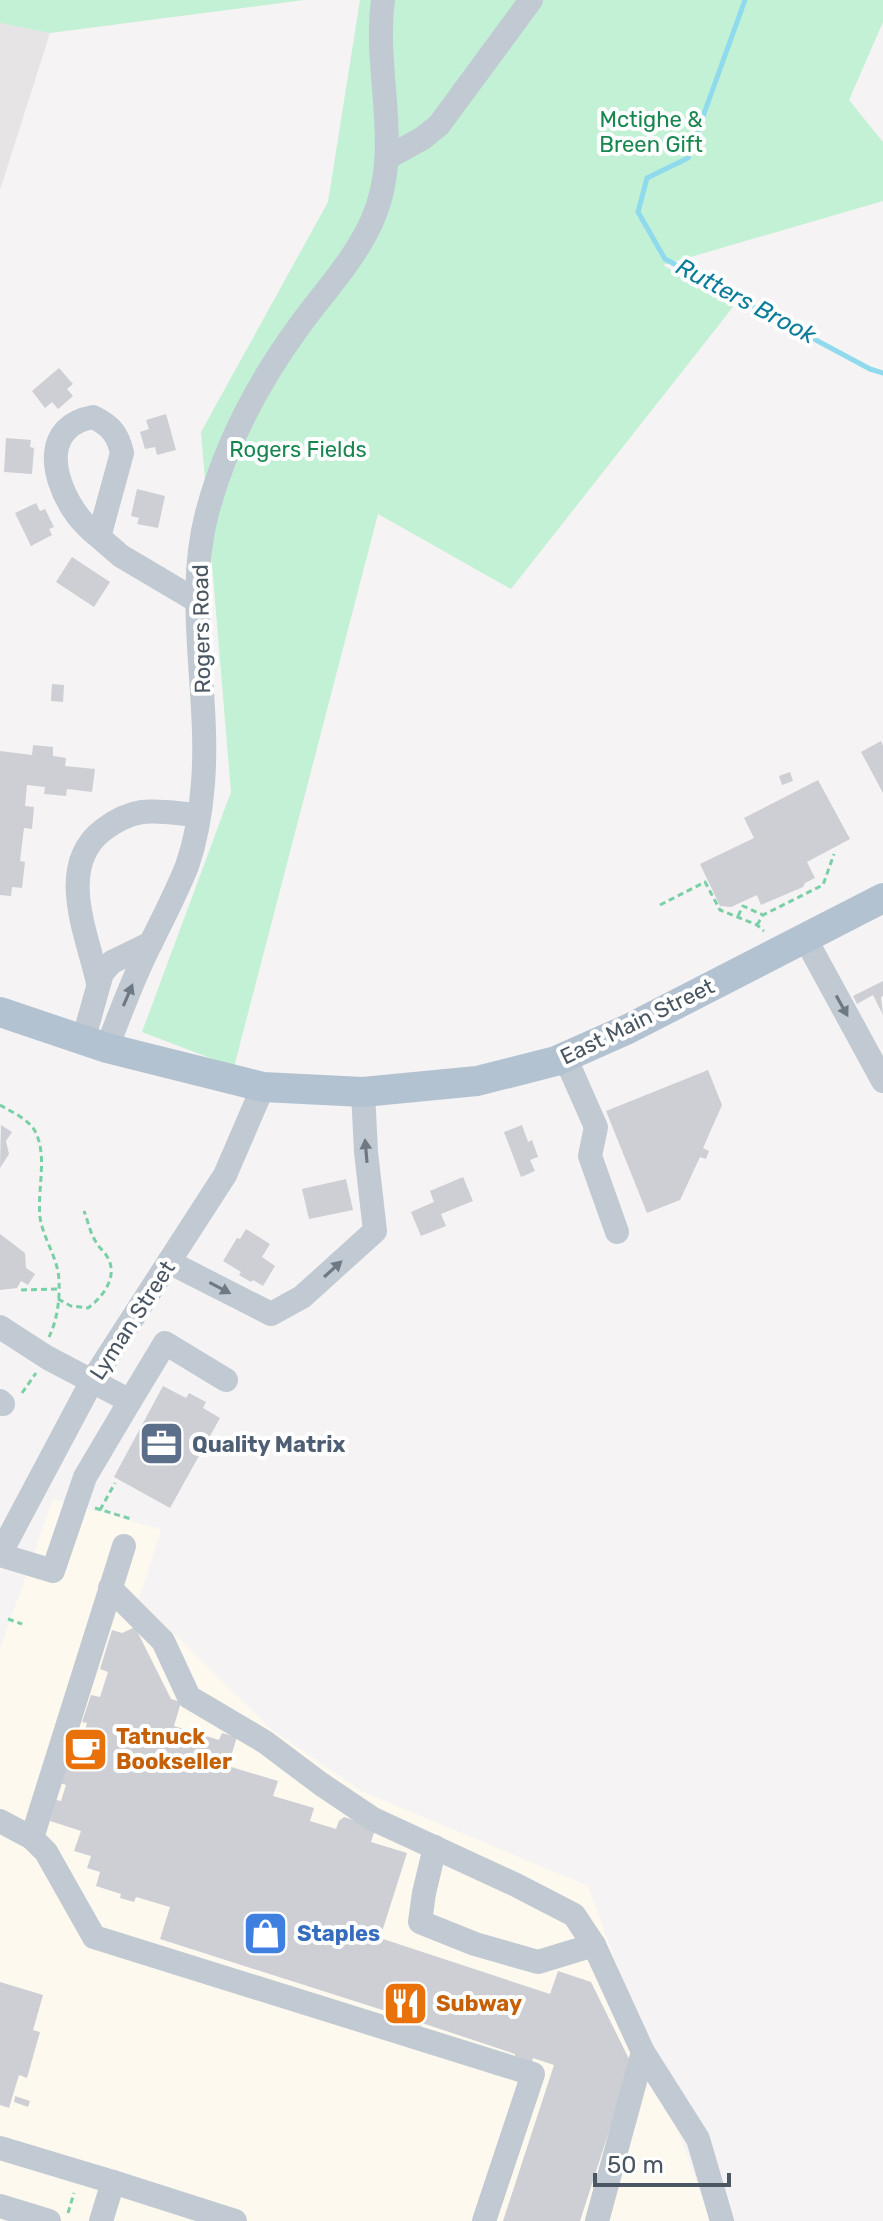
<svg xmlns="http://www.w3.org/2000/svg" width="883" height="2221" font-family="Rubik,sans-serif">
<rect width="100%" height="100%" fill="#f5f3f3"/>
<polygon fill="#fdf9ef" points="53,1499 161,1529 139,1599 271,1729 361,1791 588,1886 711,2221 0,2221 0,1649"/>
<polygon fill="#e6e4e5" points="0,23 50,33 0,190"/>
<g fill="#c3f1d5">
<polygon points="0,0 304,0 50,33 0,23"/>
<polygon points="360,0 883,0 883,22 849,100 883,142 883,201 663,265 733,307 511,589 378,514 234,1067 142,1032 231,792 201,432 328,202"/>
</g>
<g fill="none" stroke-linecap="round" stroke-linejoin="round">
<polyline stroke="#90daee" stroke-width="5" points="745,0 688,158 647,178 638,212 665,259 870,369 883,373"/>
</g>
<g fill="#cdcfd5">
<polygon points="59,368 73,384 67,389 73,396 58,409 52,402 45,408 32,391"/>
<polygon points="166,414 176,450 157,455 155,447 145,449 140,432 149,429 146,420"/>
<polygon points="6,438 31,440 30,447 34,448 32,474 4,472"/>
<polygon points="137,489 165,496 158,528 137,524 139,518 131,516"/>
<polygon points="36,503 40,511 45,509 54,527 49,529 52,535 31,546 15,513"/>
<polygon points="72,557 110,582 94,607 56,582"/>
<polygon points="52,684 64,685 63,702 51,701"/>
<polygon points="881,741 883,746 883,793 861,752"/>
<polygon points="33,745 53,747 53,756 66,758 65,766 95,769 92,792 67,789 66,796 44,794 45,787 27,785 25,806 34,807 32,829 24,828 20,861 25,862 22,888 12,887 11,896 0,895 0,751 32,755"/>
<polygon points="790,772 793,781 782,785 779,776"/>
<polygon points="818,780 850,839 807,862 815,878 805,883 803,887 761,905 757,895 731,907 720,906 700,864 754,838 744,818"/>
<polygon points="883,981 883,996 881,997 883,1015 873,995 857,1004 853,996"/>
<polygon points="708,1070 722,1105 703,1148 709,1151 706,1159 700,1157 680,1200 647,1213 606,1111"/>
<polygon points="1,1125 12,1132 6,1141 9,1154 0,1168"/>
<polygon points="522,1125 528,1142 532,1140 538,1157 530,1160 535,1171 521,1177 504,1132"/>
<polygon points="463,1177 473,1201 441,1214 446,1226 421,1236 411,1212 434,1202 430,1191"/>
<polygon points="346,1179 353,1210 309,1219 302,1189"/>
<polygon points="246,1229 270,1244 262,1257 275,1266 263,1286 253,1280 251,1282 239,1275 241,1272 223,1261 237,1238 240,1239"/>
<polygon points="0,1234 25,1253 26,1268 35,1274 28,1285 21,1281 17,1288 0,1290"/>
<polygon points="163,1386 186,1398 189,1393 206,1402 203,1408 220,1418 170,1508 114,1477"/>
<polygon points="135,1627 171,1699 181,1702 174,1726 219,1740 222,1733 237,1737 228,1766 278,1781 273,1796 314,1808 310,1821 336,1829 339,1821 344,1817 376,1827 371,1842 407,1853 380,1938 550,1994 558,1971 591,1982 631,2063 580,2221 503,2221 554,2065 533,2058 532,2062 515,2056 515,2054 422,2023 421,2026 394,2017 395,2014 160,1939 170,1907 136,1897 134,1902 120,1898 121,1894 96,1886 100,1872 87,1868 91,1856 74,1851 81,1831 50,1821 56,1800 61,1801 66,1785 60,1783 74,1738 82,1740 87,1723 82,1722 91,1695 100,1697 108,1672 100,1669 112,1630 122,1633"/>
<polygon points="0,1982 43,1995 33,2030 40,2032 27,2078 19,2075 9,2108 0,2105"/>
<polygon points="15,2096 30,2101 28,2107 14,2102"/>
</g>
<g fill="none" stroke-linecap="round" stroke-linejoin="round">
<g stroke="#7ad0a6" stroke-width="3" stroke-dasharray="6 4" stroke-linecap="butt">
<polyline points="660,905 705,882 720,910 757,925 764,931"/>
<polyline points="738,916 743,906 763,915"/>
<polyline points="757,925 763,915 823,885 834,854"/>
<path d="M0,1105C12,1112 28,1119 35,1131C48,1156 37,1189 40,1217C43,1239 59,1259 59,1282C60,1299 57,1321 49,1337"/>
<polyline points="21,1290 59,1289"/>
<path d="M58,1299L71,1306L88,1308C103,1297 118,1277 108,1258C105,1252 99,1248 96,1242C90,1233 88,1221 84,1211"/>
<polyline points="22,1393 36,1373"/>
<polyline points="95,1508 131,1519"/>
<polyline points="100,1510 115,1483"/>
<polyline points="8,1619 22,1624"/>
<polyline points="68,2213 74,2193"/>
</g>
<g stroke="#c1cad2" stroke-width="24">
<polyline points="387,158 423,138 439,125 531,0"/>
<path d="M99,537C89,529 80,520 73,509C51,475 43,426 93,417C110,425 118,434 122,453L99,537L121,556L197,601"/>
<polyline points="805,938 883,1081"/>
<path d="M98,983C88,936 55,867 103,830C115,821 127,814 142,812C160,810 181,814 198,815"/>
<polyline points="83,1041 102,973 112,962 151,943"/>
<path d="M107,1048C119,1016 131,984 146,953C160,924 175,896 187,866C196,840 201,810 203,783C210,693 184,601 207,513C225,445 259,381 300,325C325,291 355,259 372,221C404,150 373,73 383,0"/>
<polyline points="565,1057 596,1127 590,1156 617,1232"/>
<polyline points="169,1262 271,1314 302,1297 375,1231 366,1152 363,1092"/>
<polyline points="0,1327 48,1358 130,1401 85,1477 53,1571 0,1555"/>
<polyline points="0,1401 3,1404"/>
<polyline points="130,1401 165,1343 226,1380"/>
<polyline points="0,1554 92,1381 225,1175 263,1087"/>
<polyline points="110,1588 163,1641 189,1697 265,1742 321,1784 373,1819 516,1885 574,1915 594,1945 643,2052 698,2139 722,2221"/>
<polyline points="0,1821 32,1838 46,1852 94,1937 533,2074 484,2221"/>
<polyline points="32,1838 124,1546"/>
<polyline points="435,1847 424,1893 420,1922 475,1944 538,1962 594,1945"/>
<polyline points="0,2148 113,2182"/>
<polyline points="0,2206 49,2221"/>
<polyline points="101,2221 113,2182 235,2221"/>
<polyline points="597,2221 643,2052"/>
</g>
<polyline stroke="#b3c2d1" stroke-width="30" points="0,1012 107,1048 263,1087 363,1092 477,1081 556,1061 628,1029 883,898"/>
</g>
<defs><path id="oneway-solid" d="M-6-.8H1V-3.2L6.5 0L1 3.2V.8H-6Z" transform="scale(2)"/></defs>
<g fill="#6e7983">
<use href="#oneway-solid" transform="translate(128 995) rotate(-67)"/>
<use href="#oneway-solid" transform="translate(842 1006) rotate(61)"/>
<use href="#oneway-solid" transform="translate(366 1151) rotate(-95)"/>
<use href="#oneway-solid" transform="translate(333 1269) rotate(-42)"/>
<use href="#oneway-solid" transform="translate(220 1288) rotate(28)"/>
</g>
<defs>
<symbol id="office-square" viewBox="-11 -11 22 22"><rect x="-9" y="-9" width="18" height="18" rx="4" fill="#5c6f8a" stroke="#fff"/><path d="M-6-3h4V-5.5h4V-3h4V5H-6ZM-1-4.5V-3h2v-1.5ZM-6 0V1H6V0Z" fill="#fff"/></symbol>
<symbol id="cafe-square" viewBox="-11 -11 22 22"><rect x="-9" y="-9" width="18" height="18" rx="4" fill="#e8710a" stroke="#fff"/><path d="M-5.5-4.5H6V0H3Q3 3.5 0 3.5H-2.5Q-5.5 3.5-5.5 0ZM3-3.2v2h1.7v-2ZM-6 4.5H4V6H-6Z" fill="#fff"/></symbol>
<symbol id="shop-square" viewBox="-11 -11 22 22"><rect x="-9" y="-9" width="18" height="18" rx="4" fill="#3f7fe0" stroke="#fff"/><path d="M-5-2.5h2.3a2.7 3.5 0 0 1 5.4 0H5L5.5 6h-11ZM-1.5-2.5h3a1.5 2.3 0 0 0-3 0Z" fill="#fff"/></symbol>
<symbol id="restaurant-square" viewBox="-11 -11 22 22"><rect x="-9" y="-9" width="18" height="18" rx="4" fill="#e8710a" stroke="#fff"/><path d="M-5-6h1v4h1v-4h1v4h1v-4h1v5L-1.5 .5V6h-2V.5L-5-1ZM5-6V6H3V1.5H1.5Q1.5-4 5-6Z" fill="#fff"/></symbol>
</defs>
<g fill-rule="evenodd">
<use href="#office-square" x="136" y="1418" width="51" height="51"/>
<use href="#cafe-square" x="60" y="1724" width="51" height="51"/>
<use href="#shop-square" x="240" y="1908" width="51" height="51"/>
<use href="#restaurant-square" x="380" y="1978" width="51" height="51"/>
</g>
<g text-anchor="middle" stroke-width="8" stroke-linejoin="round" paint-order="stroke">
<g font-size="22" fill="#17864f" stroke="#fff">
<text x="651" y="127">Mctighe &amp;<tspan x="651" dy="25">Breen Gift</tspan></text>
<text x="298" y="457">Rogers Fields</text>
</g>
<g font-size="22" fill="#4a5661" stroke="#fff">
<text transform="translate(201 629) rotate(-91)" y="8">Rogers Road</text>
<text transform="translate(637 1021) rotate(-26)" y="8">East Main Street</text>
<text transform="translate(132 1320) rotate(-57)" y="8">Lyman Street</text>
</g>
<g font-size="22" font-weight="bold" fill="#4e5e75" stroke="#fff" text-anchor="start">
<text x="192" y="1452">Quality Matrix</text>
</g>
<g font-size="22" font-weight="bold" fill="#c56008" stroke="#fff" text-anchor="start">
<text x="116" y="1744">Tatnuck<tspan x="116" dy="25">Bookseller</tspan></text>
<text x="436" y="2011">Subway</text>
</g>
<g font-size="22" font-weight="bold" fill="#366cbe" stroke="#fff" text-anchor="start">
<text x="297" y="1941">Staples</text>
</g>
<g font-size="24" font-style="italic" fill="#0c7c9b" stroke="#fff">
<text transform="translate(746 301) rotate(28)" y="8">Rutters Brook</text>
</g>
</g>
<path d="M595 2173v12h134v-12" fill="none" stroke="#4a5661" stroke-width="4"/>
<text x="607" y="2173" font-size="24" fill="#4a5661" stroke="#ffffff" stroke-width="6" paint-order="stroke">50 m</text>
</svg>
